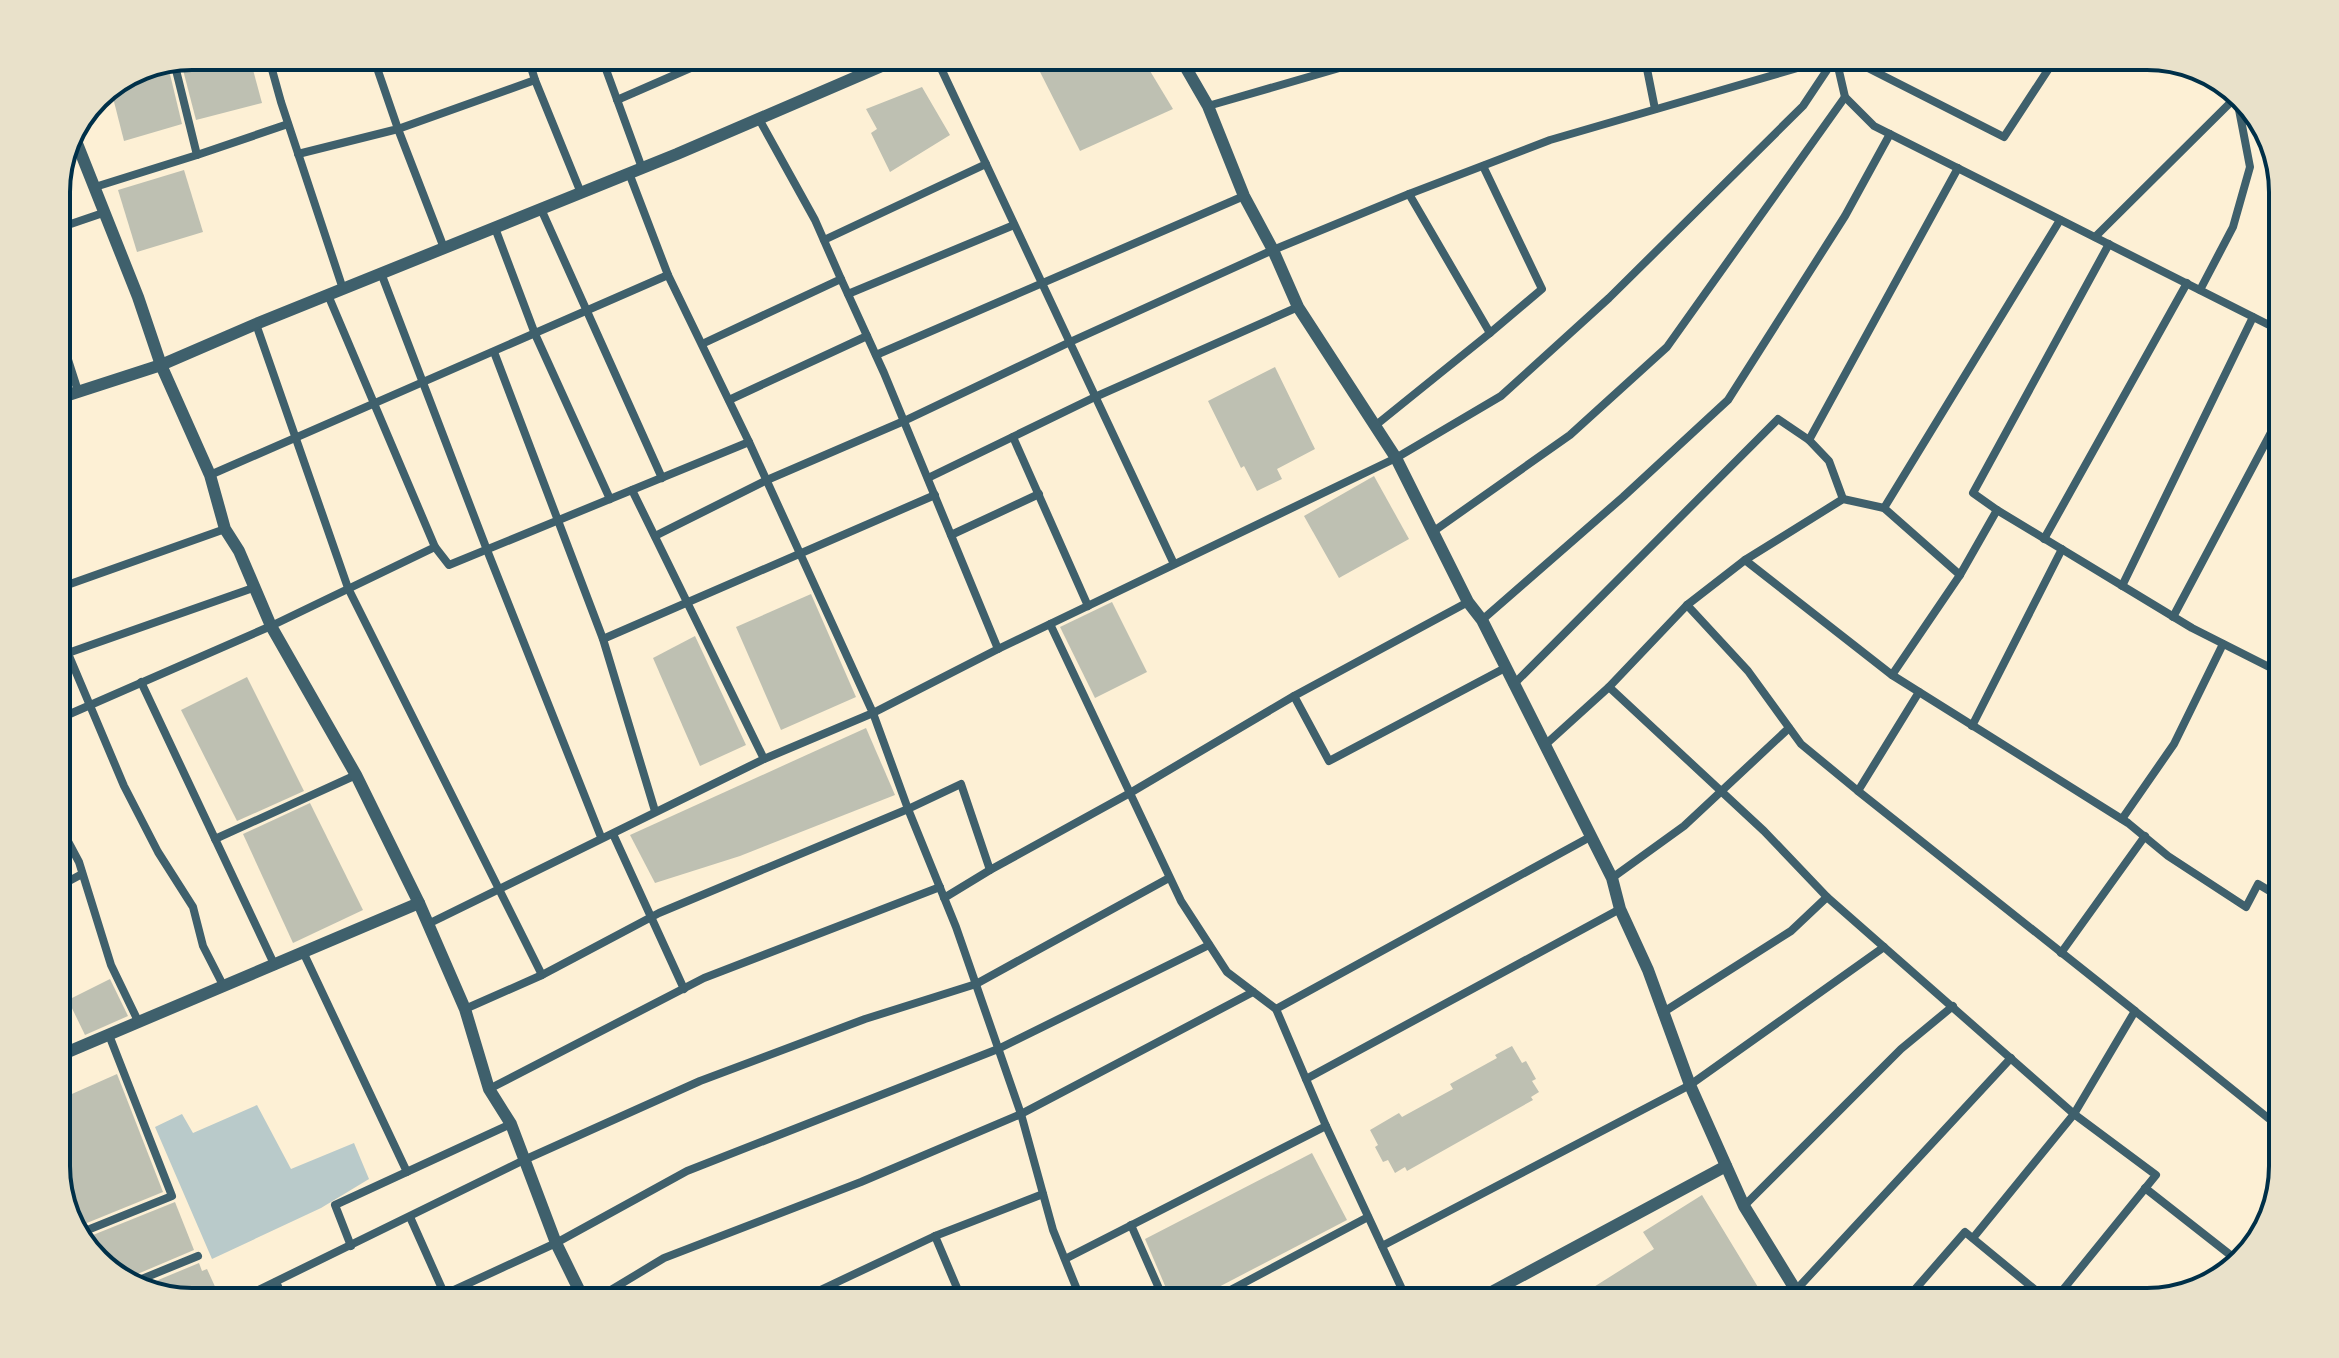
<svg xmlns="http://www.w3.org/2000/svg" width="2339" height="1358" font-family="'Noto Serif',serif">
<rect width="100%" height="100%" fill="#fdf0d5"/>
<polygon fill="#b9caca" points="257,1105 291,1169 354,1143 369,1179 321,1208 212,1259 155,1127 182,1114 193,1133"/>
<g fill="#bec0b2">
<polygon points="1075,61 1144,61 1173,109 1080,151 1035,62"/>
<polygon points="140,66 168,66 182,124 124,141 110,86"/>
<polygon points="182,66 252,66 262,103 196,120"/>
<polygon points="922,87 950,135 890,172 871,133 877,129 866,109"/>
<polygon points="184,170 203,232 137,252 118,190"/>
<polygon points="1275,367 1315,449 1277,469 1282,479 1257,491 1244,466 1241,468 1208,401"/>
<polygon points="1374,476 1409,539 1339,578 1304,516"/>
<polygon points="811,594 856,697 781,730 736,627"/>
<polygon points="1112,602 1147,672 1095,698 1060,627"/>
<polygon points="695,636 746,745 700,766 653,658"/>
<polygon points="247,677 304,791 237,821 181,710"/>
<polygon points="866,728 895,795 740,856 655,883 630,835"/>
<polygon points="310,803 363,910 293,943 243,834"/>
<polygon points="110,979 128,1016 85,1035 68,1000"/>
<polygon points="1512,1046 1522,1063 1526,1061 1536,1079 1532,1081 1539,1092 1531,1097 1533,1100 1407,1171 1405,1167 1395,1173 1388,1160 1383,1162 1375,1147 1378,1145 1370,1130 1399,1113 1402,1117 1453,1089 1450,1084 1497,1058 1495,1055"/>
<polygon points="117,1074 163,1192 77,1227 56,1175 56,1101"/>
<polygon points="1312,1153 1347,1220 1190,1302 1172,1302 1145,1239"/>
<polygon points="1702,1195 1767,1302 1570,1302 1654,1249 1643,1232"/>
<polygon points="175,1202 194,1250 121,1281 87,1247 83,1239"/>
<polygon points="199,1263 202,1271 207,1269 217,1291 192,1302 139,1288"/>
</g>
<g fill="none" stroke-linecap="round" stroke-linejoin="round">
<g stroke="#3f606c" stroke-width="8">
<polyline points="1858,57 1862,65 2004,137 2057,56"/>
<polyline points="1836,58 1845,97 1874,126 2283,332"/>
<polyline points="1645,59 1655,109"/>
<polyline points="938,62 1174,564"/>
<polyline points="604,64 642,168"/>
<polyline points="271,66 281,102 343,289"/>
<polyline points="535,80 581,193"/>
<polyline points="617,100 702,63"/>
<polyline points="1208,106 1367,60"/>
<polyline points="759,119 815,220 841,279 884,373 998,649"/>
<polyline points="298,154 398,129 376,65"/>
<polyline points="197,155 288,124"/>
<polyline points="1483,166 1542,289 1490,333"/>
<polyline points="95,187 197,155 175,66"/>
<polyline points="541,209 662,478"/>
<polyline points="495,228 535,334 610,499"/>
<polyline points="56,229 103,213"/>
<polyline points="2095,237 2237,96"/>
<polyline points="824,240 986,164"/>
<polyline points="444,248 398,129 535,80 530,64"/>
<polyline points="381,273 487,550 601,837"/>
<polyline points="2200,290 2233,227 2250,167 2236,94"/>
<polyline points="848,294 1014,225"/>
<polyline points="328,295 435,547"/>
<polyline points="56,322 78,391"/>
<polyline points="256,324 348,588 542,975"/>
<polyline points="702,344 841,279"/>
<polyline points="494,352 603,639 655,811"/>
<polyline points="876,355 1244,196"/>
<polyline points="729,400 867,336"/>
<polyline points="1376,425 1490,333 1409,194"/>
<polyline points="1013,437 1088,606"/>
<polyline points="1809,440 1829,461 1843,499"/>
<polyline points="210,475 668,275 629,173"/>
<polyline points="928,478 1095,397 1298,307"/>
<polyline points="632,490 764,759"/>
<polyline points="1884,508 2060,220"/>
<polyline points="1997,510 1973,493 2109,244"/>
<polyline points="1434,531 1570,435 1667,347 1845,97"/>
<polyline points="951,535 1039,494"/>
<polyline points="655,536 767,480 904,421 1070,342 1273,250 1409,194 1550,140 1832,58"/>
<polyline points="2044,539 2187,283"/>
<polyline points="1745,560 1892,675 2128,823 2168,856 2246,907 2258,884 2283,899"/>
<polyline points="1960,575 1997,510 2192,628 2283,674"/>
<polyline points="2122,586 2253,317"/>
<polyline points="56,589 225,529"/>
<polyline points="1687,605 1748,671 1801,744 1858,791"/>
<polyline points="2173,617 2283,410"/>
<polyline points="1482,620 1623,497 1728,400 1845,216 1890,134"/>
<polyline points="1050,624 1181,901 1227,972 1276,1009 1326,1126 1408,1302"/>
<polyline points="56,625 124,786 158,852 193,907 203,946 224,987"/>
<polyline points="603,639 935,495"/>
<polyline points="68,653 253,588"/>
<polyline points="141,682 275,966"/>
<polyline points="1513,685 1778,419 1809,440 1958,168"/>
<polyline points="1609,687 1764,831 1827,897 2074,1114 2135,1011 2283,1130"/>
<polyline points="1919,692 1858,791 2135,1011"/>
<polyline points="1294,696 1329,761 1505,668"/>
<polyline points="56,720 271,626 435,547 449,565 749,442 668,275"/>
<polyline points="1972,726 2062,549"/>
<polyline points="1545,745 1609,687 1687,605 1745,560 1843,499 1884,508 1960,575 1892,675"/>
<polyline points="56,819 79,862 111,965 139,1023"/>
<polyline points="2122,819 2174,744 2223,644"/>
<polyline points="613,834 684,989"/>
<polyline points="215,839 356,775"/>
<polyline points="1612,878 1684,826 1789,728"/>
<polyline points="56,888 82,874"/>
<polyline points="944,898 990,870"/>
<polyline points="428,924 764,759 873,713 749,442"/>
<polyline points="2061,953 2145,836"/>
<polyline points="304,954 407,1172"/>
<polyline points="465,1009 542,975 659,913 908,809 961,784 990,870 1130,793 1294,696 1468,602"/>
<polyline points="1276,1009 1590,837"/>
<polyline points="1662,1013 1791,931 1827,897"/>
<polyline points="56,1035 65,1054"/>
<polyline points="1306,1079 1620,909"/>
<polyline points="489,1089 704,978 940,887"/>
<polyline points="2145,1188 2238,1261"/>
<polyline points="1744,1206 1901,1049 1953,1006"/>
<polyline points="410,1217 448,1302"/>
<polyline points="1131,1225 1165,1302"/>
<polyline points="75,1235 172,1196 109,1035"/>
<polyline points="935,1236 963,1302"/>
<polyline points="1973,1238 2074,1114 2156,1175 2053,1302"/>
<polyline points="351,1246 335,1205 511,1124"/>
<polyline points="1382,1246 1690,1085 1884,947"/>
<polyline points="1065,1259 1326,1126"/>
<polyline points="276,1282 285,1302"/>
<polyline points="127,1285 198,1256"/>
<polyline points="1797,1289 2011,1058"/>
<polyline points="234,1302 524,1160 700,1081 865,1019 976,984 1169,878"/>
<polyline points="428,1302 556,1243 687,1171 998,1049 1209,945"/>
<polyline points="591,1302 664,1258 861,1182 1021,1114 1253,992"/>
<polyline points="795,1302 935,1236 1043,1194"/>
<polyline points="1082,1302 1053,1230 1021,1114 956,927 908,809 873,713 998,649 1396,458 1501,396 1609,298 1803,106 1835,58"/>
<polyline points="1208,1302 1368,1217"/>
<polyline points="1904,1302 1965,1232 2050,1302"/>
</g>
<g stroke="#3f606c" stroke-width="12">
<polyline points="1182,61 1208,106 1244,196 1273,250 1298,307 1396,458 1468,602 1482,620 1612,878 1620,909 1648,970 1690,1085 1744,1206 1803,1302"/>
<polyline points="76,141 138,297 161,365 210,475 225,529 239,551 271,626 356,775 419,903 465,1009 489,1089 511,1124 556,1243 585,1302"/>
<polyline points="56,399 161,365 256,324 677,154 891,62"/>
<polyline points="56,1057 419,903"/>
<polyline points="1473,1302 1726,1166"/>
</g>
</g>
<path d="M0 0H2339V1358H0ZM192 70H2147A122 122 0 0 1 2269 192V1166A122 122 0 0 1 2147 1288H192A122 122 0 0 1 70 1166V192A122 122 0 0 1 192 70Z" fill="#e9e1ca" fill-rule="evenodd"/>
<path fill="none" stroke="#003049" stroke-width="4" d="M192 70H2147A122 122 0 0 1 2269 192V1166A122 122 0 0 1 2147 1288H192A122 122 0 0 1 70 1166V192A122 122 0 0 1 192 70Z"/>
</svg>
